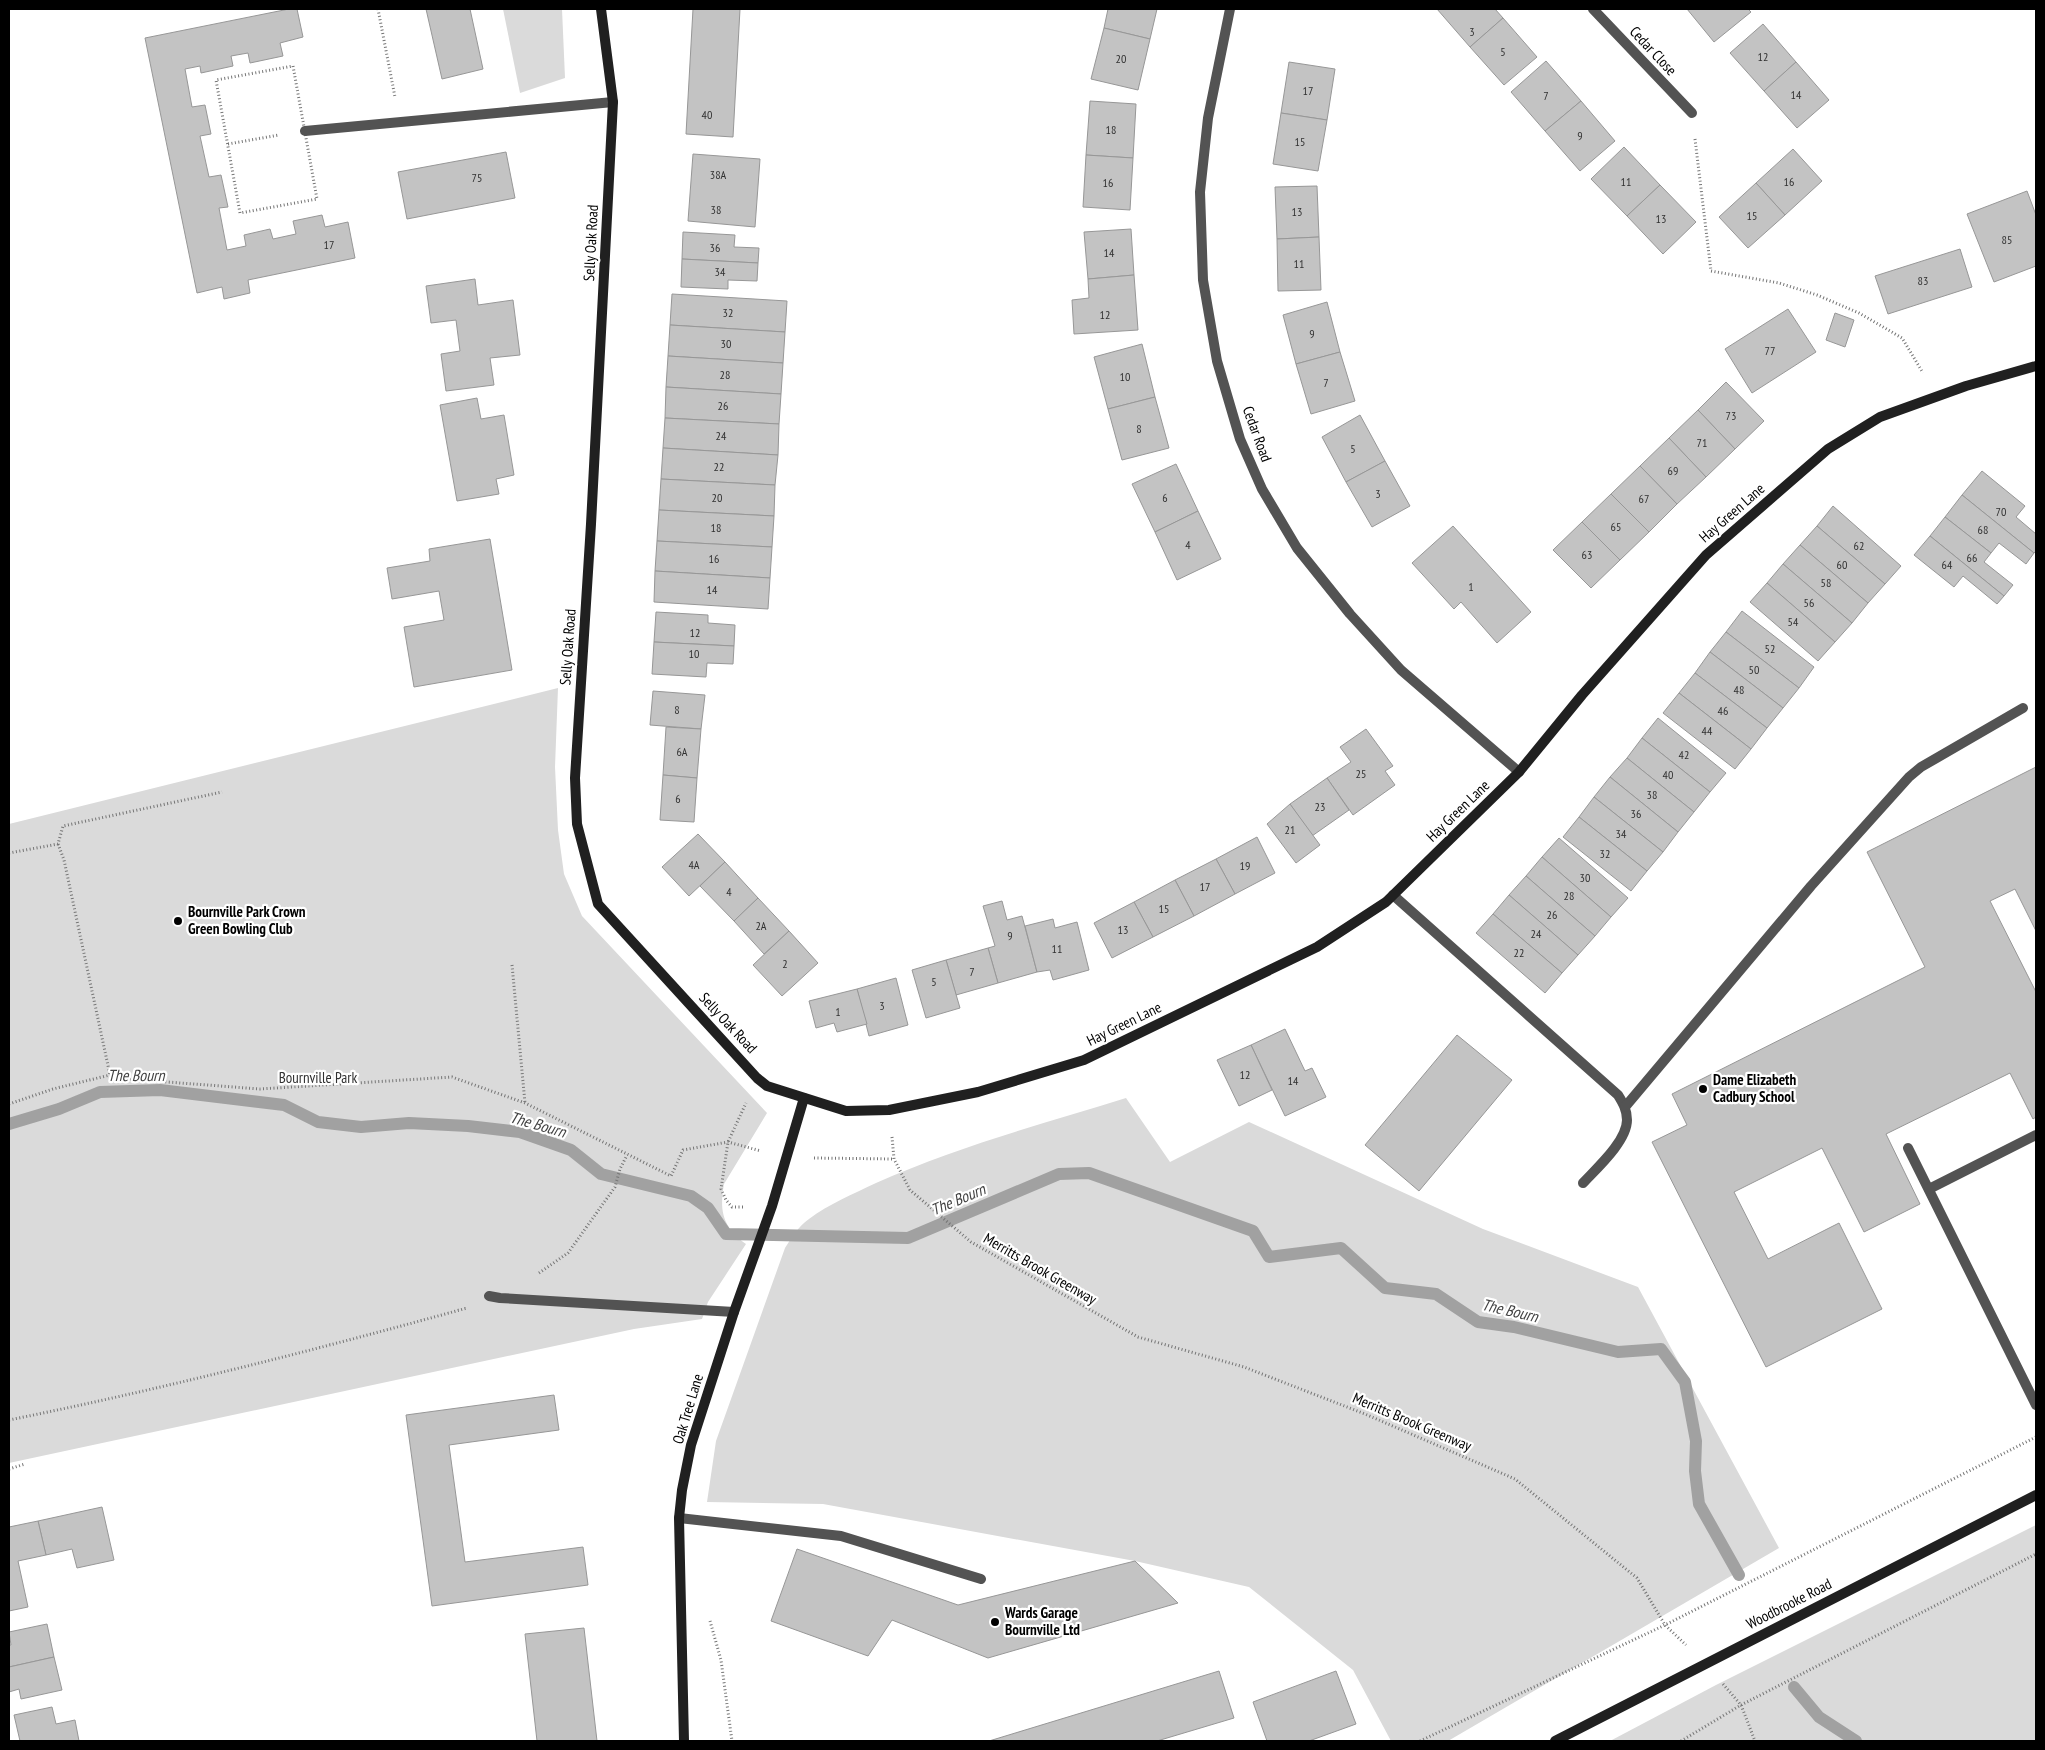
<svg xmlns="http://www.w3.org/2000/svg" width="2045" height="1750" font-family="'PT Sans Narrow',sans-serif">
<rect width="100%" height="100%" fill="#fff"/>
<g fill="#dadada">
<polygon points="503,9 562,9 565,78 520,93"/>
<path d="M558,688L555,767L558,830L564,874L582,916L767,1113L724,1184C719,1212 723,1227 746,1244L708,1302L702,1319L634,1329L9,1463V824Z"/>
<path d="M1126,1098L1170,1162L1249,1122L1483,1229L1638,1287L1779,1548L1448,1741H1391L1353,1670L1249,1587L1135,1561L823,1504L707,1502L716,1441L785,1248C792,1237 798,1227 809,1219C829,1204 853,1194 876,1183C956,1147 1042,1124 1126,1098Z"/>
<polygon points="2036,1525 2036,1741 1610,1741 1716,1685"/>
</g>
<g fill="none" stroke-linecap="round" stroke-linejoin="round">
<g stroke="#a1a1a1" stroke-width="12">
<polyline points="9,1124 59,1109 100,1092 160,1090 284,1105 318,1122 361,1127 409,1123 468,1126 520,1132 571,1150 601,1174 691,1196 708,1208 726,1234 908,1238 1059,1174 1089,1173 1253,1231 1269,1257 1341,1248 1385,1288 1436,1294 1478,1322 1514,1327 1618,1352 1661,1349 1685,1382 1696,1441 1695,1471 1699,1504 1739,1575"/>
<polyline points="1794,1687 1819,1717 1856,1741"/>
</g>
</g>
<g fill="#c3c3c3" stroke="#979797">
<polygon points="289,9 297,9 303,37 280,43 283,56 250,63 248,53 231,56 233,66 201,73 200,66 185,69 192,107 205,105 211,134 200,136 209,177 221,175 228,207 219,208 227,250 246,246 244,235 270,229 273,239 296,234 293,221 322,215 325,227 348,222 355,258 248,280 250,293 224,299 222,287 197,293 145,38"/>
<polygon points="426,9 470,9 483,69 442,79"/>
<polygon points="693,9 740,9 733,137 686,134"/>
<polygon points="1108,9 1157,9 1150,39 1104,28"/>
<polygon points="1437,9 1495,9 1503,18 1470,47"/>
<polygon points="1687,9 1748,9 1751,12 1714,42"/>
<polygon points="1503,18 1537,57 1504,85 1470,47"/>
<polygon points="1763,24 1796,62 1764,91 1730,53"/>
<polygon points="1104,28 1150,39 1138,90 1091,79"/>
<polygon points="1546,61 1581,101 1545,131 1511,92"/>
<polygon points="1289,62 1335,69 1327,120 1281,113"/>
<polygon points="1796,62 1829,100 1797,128 1764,91"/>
<polygon points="1090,101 1136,104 1133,158 1086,155"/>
<polygon points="1581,101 1615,141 1580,171 1545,131"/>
<polygon points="1281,113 1327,120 1318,171 1273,164"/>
<polygon points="1624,147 1660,185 1627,216 1591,179"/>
<polygon points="1793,149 1822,181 1785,215 1756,183"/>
<polygon points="506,152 515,198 407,219 398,172"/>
<polygon points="693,154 760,159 755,227 688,221"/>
<polygon points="1086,155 1133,158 1130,210 1083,207"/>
<polygon points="1756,183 1785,215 1748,248 1719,217"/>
<polygon points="1660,185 1696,222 1663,254 1627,216"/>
<polygon points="1317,186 1319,237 1277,239 1275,187"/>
<polygon points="2027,191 2036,215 2036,266 1994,282 1967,214"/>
<polygon points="1131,229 1134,275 1088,279 1084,232"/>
<polygon points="683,232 735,235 734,247 759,248 758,263 682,259"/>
<polygon points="1319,237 1321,290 1278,291 1277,239"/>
<polygon points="1960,249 1972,287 1888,314 1875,276"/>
<polygon points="682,259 758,263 757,281 728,280 728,289 681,287"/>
<polygon points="1134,275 1138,330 1074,334 1072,300 1089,298 1088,279"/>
<polygon points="475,279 478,305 513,300 520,355 490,358 494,385 446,391 441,354 460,351 456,320 431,323 426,286"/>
<polygon points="672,294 787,301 785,332 670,325"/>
<polygon points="1327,302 1340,352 1296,364 1283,315"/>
<polygon points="1788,309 1816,352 1752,393 1725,349"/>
<polygon points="1835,313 1854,320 1845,347 1826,340"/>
<polygon points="670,325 785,332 783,363 668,356"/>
<polygon points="1142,344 1155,397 1108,409 1094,357"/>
<polygon points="1340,352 1355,401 1311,414 1296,364"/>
<polygon points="668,356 783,363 781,394 666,387"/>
<polygon points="1726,382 1764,421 1735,449 1698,410"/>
<polygon points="666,387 781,394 779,424 665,418"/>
<polygon points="1155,397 1169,448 1122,460 1108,409"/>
<polygon points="477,398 481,419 504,415 514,475 496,479 499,494 457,501 440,405"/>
<polygon points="1698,410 1735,449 1706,477 1669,438"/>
<polygon points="1360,415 1385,461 1346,482 1322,437"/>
<polygon points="665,418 779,424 778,455 663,448"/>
<polygon points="1669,438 1706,477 1677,504 1640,466"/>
<polygon points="663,448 778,455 775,485 661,479"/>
<polygon points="1385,461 1410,506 1372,527 1346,482"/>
<polygon points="1176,464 1198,511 1155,532 1132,484"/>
<polygon points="1640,466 1677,504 1649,532 1611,494"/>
<polygon points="1982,471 2025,506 2016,517 2036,534 2036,551 2034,553 1962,495"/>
<polygon points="661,479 775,485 774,516 659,510"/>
<polygon points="1611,494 1649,532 1620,560 1582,522"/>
<polygon points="1962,495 2034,553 2026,564 1999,543 1991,553 1945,517"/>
<polygon points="1833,506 1901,566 1885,584 1817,526"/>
<polygon points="659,510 774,516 772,547 657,541"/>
<polygon points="1198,511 1221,559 1177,580 1155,532"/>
<polygon points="1945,517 1991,553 1984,562 2013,585 2004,596 1930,536"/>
<polygon points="1582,522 1620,560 1591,588 1553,550"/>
<polygon points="1453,526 1531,612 1497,643 1461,602 1454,609 1412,563"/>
<polygon points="1817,526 1885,584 1868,603 1800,545"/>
<polygon points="1930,536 2004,596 1997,604 1963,576 1954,587 1914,555"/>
<polygon points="490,539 512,670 414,687 404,627 444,620 439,591 392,599 387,568 430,561 429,549"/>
<polygon points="657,541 772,547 770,578 655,571"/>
<polygon points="1800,545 1868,603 1852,623 1783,564"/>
<polygon points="1783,564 1852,623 1835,642 1767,583"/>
<polygon points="655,571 770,578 768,609 654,602"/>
<polygon points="1767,583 1835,642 1818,661 1750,602"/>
<polygon points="1742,611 1814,667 1799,688 1726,632"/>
<polygon points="656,612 708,615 708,623 735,625 734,646 654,642"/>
<polygon points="1726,632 1799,688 1783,708 1710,652"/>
<polygon points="654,642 734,646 733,664 707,663 706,677 652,674"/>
<polygon points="1710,652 1783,708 1767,728 1695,673"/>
<polygon points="1695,673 1767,728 1751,749 1679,693"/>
<polygon points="653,691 705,695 701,729 650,725"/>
<polygon points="1679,693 1751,749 1735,769 1663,713"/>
<polygon points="1658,718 1726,773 1710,792 1642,738"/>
<polygon points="666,727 701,729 697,778 663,775"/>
<polygon points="1366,729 1393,766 1385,771 1395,785 1353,815 1327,778 1351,762 1340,747"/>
<polygon points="1642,738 1710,792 1694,812 1627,758"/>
<polygon points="1627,758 1694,812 1678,832 1610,777"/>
<polygon points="2036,767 2036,931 2015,889 1990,901 2036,992 2036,1117 2033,1119 2010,1073 1886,1134 1920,1204 1864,1232 1822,1148 1734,1192 1768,1259 1839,1223 1882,1309 1766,1367 1652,1142 1687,1125 1672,1094 1925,967 1867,852"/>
<polygon points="663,775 697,778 694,822 660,820"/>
<polygon points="1610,777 1678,832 1663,852 1594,797"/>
<polygon points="1327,778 1349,810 1312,836 1290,804"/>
<polygon points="1594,797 1663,852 1647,871 1579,817"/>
<polygon points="1290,804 1320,845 1296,863 1267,824"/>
<polygon points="1579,817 1647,871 1631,891 1563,837"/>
<polygon points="698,834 725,862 689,896 662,867"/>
<polygon points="1257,837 1275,873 1235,894 1216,859"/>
<polygon points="1559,838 1628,898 1611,917 1542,857"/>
<polygon points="1542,857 1611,917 1595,936 1526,876"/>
<polygon points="1216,859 1235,894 1194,916 1175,880"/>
<polygon points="725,862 758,898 734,921 700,886"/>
<polygon points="1526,876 1595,936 1578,955 1509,895"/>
<polygon points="1175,880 1194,916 1153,937 1134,902"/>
<polygon points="1509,895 1578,955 1562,973 1493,914"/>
<polygon points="758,898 789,931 764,954 734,921"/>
<polygon points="1002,901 1007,920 1022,916 1037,972 998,983 988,948 995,946 983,906"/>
<polygon points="1134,902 1153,937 1112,958 1094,923"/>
<polygon points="1493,914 1562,973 1545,993 1476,933"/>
<polygon points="1053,919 1055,928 1077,922 1089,970 1053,980 1050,970 1037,972 1025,926"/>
<polygon points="789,931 818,963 782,996 753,965"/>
<polygon points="988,948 998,983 956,995 946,960"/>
<polygon points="946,960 960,1008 926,1018 912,970"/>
<polygon points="896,978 908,1025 869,1036 857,989"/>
<polygon points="857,989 867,1024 837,1032 834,1023 816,1028 809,1001"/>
<polygon points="1285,1029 1305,1071 1312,1068 1326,1097 1285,1116 1251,1045"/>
<polygon points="1457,1035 1512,1080 1419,1191 1365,1145"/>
<polygon points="1251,1045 1272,1090 1239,1106 1217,1060"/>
<polygon points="554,1395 559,1430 449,1445 465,1562 583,1547 588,1585 432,1606 406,1415"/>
<polygon points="102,1507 114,1560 77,1568 72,1549 46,1555 38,1521"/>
<polygon points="38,1521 46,1555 18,1561 28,1607 9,1611 9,1527"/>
<polygon points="797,1549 958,1605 1135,1561 1178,1603 988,1658 892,1620 868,1656 771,1621"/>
<polygon points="47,1624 54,1657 9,1667 9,1645 11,1645 9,1632"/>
<polygon points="584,1628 597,1741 537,1741 525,1634"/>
<polygon points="54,1657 62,1690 21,1699 19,1689 9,1692 9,1667"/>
<polygon points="1219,1671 1234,1718 1157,1741 989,1741"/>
<polygon points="1336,1671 1356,1724 1309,1741 1267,1741 1253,1702"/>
<polygon points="52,1707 56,1724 75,1720 79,1741 20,1741 14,1715"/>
</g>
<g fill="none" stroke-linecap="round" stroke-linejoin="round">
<g stroke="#757575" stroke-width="3" stroke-dasharray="1 2.5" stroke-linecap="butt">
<polyline points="378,9 395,97"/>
<polygon points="293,66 317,199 240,213 216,80"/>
<polyline points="1695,139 1711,271 1779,283 1817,295 1859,313 1902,338 1923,373"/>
<polyline points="228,144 279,135"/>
<polyline points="58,844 64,860 110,1075"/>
<polyline points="9,853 58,844 63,826 222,792"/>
<polyline points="512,965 525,1103"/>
<polyline points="9,1104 53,1089 110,1075 128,1079 260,1089 452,1077 525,1103 671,1176 683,1150 728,1142 761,1151"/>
<polyline points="892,1137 894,1159 910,1190 971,1242 1138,1337 1244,1367 1365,1414 1515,1479 1637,1578 1665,1625 1686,1645"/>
<polyline points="814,1158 894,1159"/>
<polyline points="743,1207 732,1207 726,1200 721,1189 728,1142 746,1103"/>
<polyline points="539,1273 568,1253 615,1187 620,1169 627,1155"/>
<path d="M9,1420C163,1389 315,1350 467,1308"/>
<polyline points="9,1469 25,1464"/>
<polyline points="710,1621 721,1660 732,1741"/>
<polyline points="1723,1684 1741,1705 1755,1741"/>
<polyline points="1420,1741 1665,1625 2036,1437"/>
<polyline points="1681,1741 1741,1705 2036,1554"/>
</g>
<g stroke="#535353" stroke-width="10">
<polyline points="305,131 613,102"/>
<path d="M1393,895L1618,1095C1623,1103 1627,1110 1627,1120C1627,1141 1597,1168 1583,1183"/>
<polyline points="1625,1107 1811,886 1909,777 1921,767 2023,708"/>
<polyline points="1908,1148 2036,1405"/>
<polyline points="1929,1189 2036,1135"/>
<polyline points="489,1296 500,1298 734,1312"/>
<polyline points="679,1518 841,1536 981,1579"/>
</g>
<g stroke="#535353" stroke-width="10">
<polyline points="1230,9 1208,118 1200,192 1203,280 1217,361 1240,439 1262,489 1297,548 1350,614 1401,670 1519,772"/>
<polyline points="1593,9 1692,113"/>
</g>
<g stroke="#202020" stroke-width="10">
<polyline points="601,9 613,102 591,524 575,778 577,824 598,904 757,1078 767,1086 846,1111 889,1110 978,1092 1084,1060 1317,947 1386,902 1519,772 1582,695 1706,555 1828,449 1880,417 1966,386 2036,366"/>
<polyline points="684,1741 679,1518 682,1490 691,1445 734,1312 772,1206 804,1098"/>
<polyline points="1555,1741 2036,1495"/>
</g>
</g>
<g fill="#000" stroke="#fff" stroke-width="2">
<circle cx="178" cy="921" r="5"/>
<circle cx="1703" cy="1089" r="5"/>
<circle cx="995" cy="1622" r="5"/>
</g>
<g text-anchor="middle" stroke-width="4.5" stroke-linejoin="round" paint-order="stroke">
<g font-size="12" fill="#313131">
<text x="1472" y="36">3</text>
<text x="1503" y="56">5</text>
<text x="1763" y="61">12</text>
<text x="1121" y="63">20</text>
<text x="1308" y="95">17</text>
<text x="1796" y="99">14</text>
<text x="1546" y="100">7</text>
<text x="707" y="119">40</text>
<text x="1111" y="134">18</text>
<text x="1580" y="140">9</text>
<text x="1300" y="146">15</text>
<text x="718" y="179">38A</text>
<text x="477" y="182">75</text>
<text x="1626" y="186">11</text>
<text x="1789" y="186">16</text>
<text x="1108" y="187">16</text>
<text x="716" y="214">38</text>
<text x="1297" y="216">13</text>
<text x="1752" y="220">15</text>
<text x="1661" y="223">13</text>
<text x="2007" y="244">85</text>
<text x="329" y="249">17</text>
<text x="715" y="252">36</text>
<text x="1109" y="257">14</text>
<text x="1299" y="268">11</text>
<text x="720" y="276">34</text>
<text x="1923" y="285">83</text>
<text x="728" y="317">32</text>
<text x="1105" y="319">12</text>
<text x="1312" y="338">9</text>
<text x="726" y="348">30</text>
<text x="1770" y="355">77</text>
<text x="725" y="379">28</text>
<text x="1125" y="381">10</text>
<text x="1326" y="387">7</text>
<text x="723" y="410">26</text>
<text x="1731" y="420">73</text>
<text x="1139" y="433">8</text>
<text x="721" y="440">24</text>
<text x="1702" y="447">71</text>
<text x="1353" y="453">5</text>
<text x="719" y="471">22</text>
<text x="1673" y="475">69</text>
<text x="1378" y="498">3</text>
<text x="717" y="502">20</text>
<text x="1165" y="502">6</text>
<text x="1644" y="503">67</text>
<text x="2001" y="516">70</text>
<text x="1616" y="531">65</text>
<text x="716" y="532">18</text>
<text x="1983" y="534">68</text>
<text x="1188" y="549">4</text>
<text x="1859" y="550">62</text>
<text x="1587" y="559">63</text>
<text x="1972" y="562">66</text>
<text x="714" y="563">16</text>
<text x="1842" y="569">60</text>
<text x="1947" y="569">64</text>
<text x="1826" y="587">58</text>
<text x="1471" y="591">1</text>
<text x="712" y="594">14</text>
<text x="1809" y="607">56</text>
<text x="1793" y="626">54</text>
<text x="695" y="637">12</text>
<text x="1770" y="653">52</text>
<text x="694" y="658">10</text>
<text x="1754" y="674">50</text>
<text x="1739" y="694">48</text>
<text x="677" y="714">8</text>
<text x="1723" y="715">46</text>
<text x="1707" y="735">44</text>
<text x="682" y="756">6A</text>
<text x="1684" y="759">42</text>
<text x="1361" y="778">25</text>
<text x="1668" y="779">40</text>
<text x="1652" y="799">38</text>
<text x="678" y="803">6</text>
<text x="1320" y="811">23</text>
<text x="1636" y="818">36</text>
<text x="1290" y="834">21</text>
<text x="1621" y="838">34</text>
<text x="1605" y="858">32</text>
<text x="694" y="869">4A</text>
<text x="1245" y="870">19</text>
<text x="1585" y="882">30</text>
<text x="1205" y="891">17</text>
<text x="729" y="896">4</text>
<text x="1569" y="900">28</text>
<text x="1164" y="913">15</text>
<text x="1552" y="919">26</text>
<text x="761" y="930">2A</text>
<text x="1123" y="934">13</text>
<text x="1536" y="938">24</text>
<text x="1010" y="940">9</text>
<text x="1057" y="953">11</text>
<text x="1519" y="957">22</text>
<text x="785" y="968">2</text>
<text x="972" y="976">7</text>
<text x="934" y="986">5</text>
<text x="882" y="1010">3</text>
<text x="838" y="1016">1</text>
<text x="1245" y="1079">12</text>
<text x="1293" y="1085">14</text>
</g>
<g font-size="15" fill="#000" stroke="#fff">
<text transform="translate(1653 51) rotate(47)" y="5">Cedar Close</text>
<text transform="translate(591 243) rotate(-87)" y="5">Selly Oak Road</text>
<text transform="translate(1257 434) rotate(70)" y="5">Cedar Road</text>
<text transform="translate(1732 513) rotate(-41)" y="5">Hay Green Lane</text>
<text transform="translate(568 647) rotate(-86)" y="5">Selly Oak Road</text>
<text transform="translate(1458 811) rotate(-44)" y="5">Hay Green Lane</text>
<text transform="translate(728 1023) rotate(47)" y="5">Selly Oak Road</text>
<text transform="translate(1124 1024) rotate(-26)" y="5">Hay Green Lane</text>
<text transform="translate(1040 1269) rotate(30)" y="5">Merritts Brook Greenway</text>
<text transform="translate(688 1409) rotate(-73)" y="5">Oak Tree Lane</text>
<text transform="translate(1412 1422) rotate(23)" y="5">Merritts Brook Greenway</text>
<text transform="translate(1789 1604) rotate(-27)" y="5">Woodbrooke Road</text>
</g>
<g font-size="15" font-weight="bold" fill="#000" stroke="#fff" text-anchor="start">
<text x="188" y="917">Bournville Park Crown<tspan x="188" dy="17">Green Bowling Club</tspan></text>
<text x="1713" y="1085">Dame Elizabeth<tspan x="1713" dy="17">Cadbury School</tspan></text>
<text x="1005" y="1618">Wards Garage<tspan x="1005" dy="17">Bournville Ltd</tspan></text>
</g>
<g font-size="15" fill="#313131" stroke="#fff">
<text x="318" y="1083">Bournville Park</text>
</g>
<g font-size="16" font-style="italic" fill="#424242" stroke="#fff">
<text x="136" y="1081">The Bourn</text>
<text transform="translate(538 1124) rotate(16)" y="6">The Bourn</text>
<text transform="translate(958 1199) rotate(-23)" y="6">The Bourn</text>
<text transform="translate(1510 1310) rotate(13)" y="6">The Bourn</text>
</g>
</g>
<rect width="2045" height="1750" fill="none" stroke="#000000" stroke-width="20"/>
</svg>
